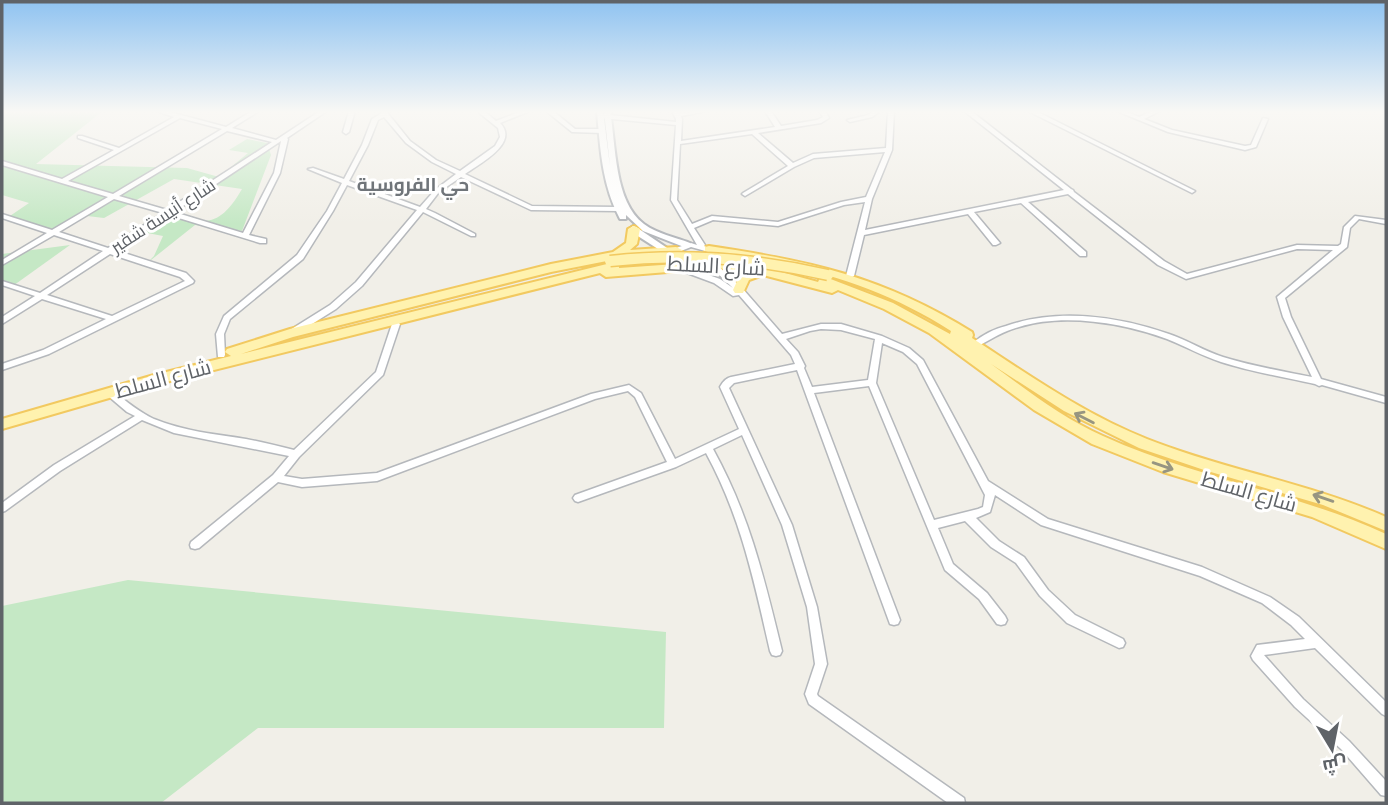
<svg xmlns="http://www.w3.org/2000/svg" width="1388" height="805" font-family="'Exo 2',Cairo,sans-serif">
<rect width="100%" height="100%" fill="#f1efe8"/>
<g fill="#c5e8c5">
<path d="M2,111H103L36,164L187,168L219,177L248,153L229,150L247,139L267,143L271,155L242,231L195,225L146,264L154,256L163,236L137,231L160,216C204,221 217,232 242,189L174,179L104,218L79,215L47,232L7,218L29,203L2,195Z"/>
<polygon points="70,245 10,288 2,285 2,254"/>
<polygon points="128,580 666,632 664,728 258,728 161,803 2,803 2,606"/>
</g>
<g fill="none" stroke-linecap="round" stroke-linejoin="round">
<defs>
<g id="minor">
<path d="M156,111H166L226,127L252,111H259L232,128L276,140L320,111H327L287,138L288,139L280,173L249,235L266,239V243H260L169,215L115,250L186,273L194,281L193,283L49,354L2,370V364L43,350L106,319L42,299L2,324V317L35,296L2,285V281L40,293L103,251L54,235L2,265V260L47,233L2,218V214L52,230L108,197L2,165V161L62,179L114,150L78,138V136H82L119,148L174,117ZM180,118L222,129L113,194L68,181ZM227,131L272,142L167,210L119,196ZM281,141L274,173L243,233L174,212ZM114,199L163,213L108,248L59,232ZM110,254L180,277L185,281L112,316L47,295Z"/>
<polygon points="349,111 355,111 349,132 346,134 343,132"/>
<path d="M380,111H386L410,141L436,160L460,171L495,146L500,137L498,128L477,111H484L496,121L522,111H530L500,123C520,143 479,164 465,174L532,206L618,207L621,209L618,211L531,210L461,177L439,192L426,209L435,213L475,234V236H471L423,212L362,286L336,309L296,334H290L289,332L290,330L330,305L356,282L417,210L347,185L333,211L303,259L230,319L224,334L225,355L224,357H218L216,334L224,316L297,255L327,211L342,183L308,169L313,168L344,179L362,145L372,119L382,113ZM384,117L406,143L432,162L456,174L435,190L420,207L349,181L368,145L378,120Z"/>
<polygon points="546,111 553,111 575,129 603,129 606,131 603,133 572,132"/>
<path d="M672,111H678L679,113L708,111L681,116L682,119L681,141L775,127L765,111H771L781,126L817,120L823,117L819,111H825L829,118L821,123L758,133L793,163L813,154L886,148L888,111H894L892,150L872,199L865,230L1064,190L964,111H971L1071,189L1073,190L1074,192L1164,261L1187,274L1297,245L1338,246L1341,244L1344,227L1355,216L1386,220V224L1359,219L1350,228L1347,247L1285,298L1291,317L1321,379L1386,397V403L1322,385L1319,386L1315,384C1284,377 1252,372 1221,362C1202,356 1185,346 1167,339C1123,323 1064,313 1019,327C1004,331 993,338 980,345L977,346L973,343C982,335 994,329 1006,326C1058,308 1117,316 1169,334C1187,340 1204,351 1223,357C1252,366 1282,371 1312,377L1283,317L1277,297L1333,250L1297,249L1186,279L1158,265L1068,194L1028,202L1086,252V256H1080L1021,203L974,212L1000,243L996,245H993L968,214L864,235L854,276L850,278L846,276L865,202L844,205L778,226L713,220L694,228L705,245L704,246L716,251L720,259L717,265L742,288L782,334L821,324H841L882,336L909,348L923,360L988,481L1048,519L1202,567L1270,597L1299,617L1386,702V716L1382,714L1315,648L1264,655L1303,699L1349,741L1386,781V796L1381,795L1341,749L1295,707L1253,660L1251,656L1257,645L1305,639L1291,625L1262,603L1200,576L1041,525L995,495L990,512L976,518L999,541L1024,557L1048,590L1075,615L1123,639L1125,643L1123,647L1119,648L1067,623L1040,596L1016,563L991,547L965,521L938,528L953,564L987,593L1005,616L1007,620L1005,624L1001,625L997,624L979,599L945,570L869,386L814,393L900,620L898,624L894,625L890,624L797,370L734,383L729,388L792,525L817,607L827,664L817,694L818,696L964,798L965,803H948L809,704L805,694L815,664L807,607L782,525L742,435L713,449C750,516 764,578 782,651L780,655L776,656L772,655L770,651C754,581 741,517 706,453L676,467L578,502L575,501L573,498L575,495L667,462L635,397L628,391L595,399L377,481L302,487L278,482L199,548L195,549L191,548L190,545L191,542L273,475L289,456L174,433L142,420L60,471L5,511L2,512V503L54,465L135,416L127,412L107,395L106,393L107,391H113C126,401 139,412 154,419C183,431 215,434 246,439C262,442 278,446 294,450L376,372L392,324L396,321L400,324L383,375L299,457L284,476L302,479L377,473L591,394L629,385L641,393L675,459L739,429L720,387C722,383 726,378 731,377L795,364L791,355L739,295L733,296L714,283L671,267L667,257L670,250L691,243L697,245L671,200L676,125L601,118L598,116L601,114L676,122V119ZM752,134L788,166L743,193L742,194L745,196L794,167L814,158L885,152L866,197L841,202L778,222L712,216L692,224L677,200L680,144ZM691,247L709,252L712,259L710,263L693,269L677,264L675,257L676,253ZM712,268L733,288L720,279L700,272ZM821,329L841,330L875,339L868,380L812,387L804,368L805,366L798,352L786,339L810,331ZM882,343L903,352L917,364L985,495L983,507L978,509L934,520L876,383Z"/>
<polygon points="873,111 880,111 872,117 850,122 847,120 868,115"/>
<polygon points="1028,111 1036,111 1195,191 1192,193"/>
<polygon points="1117,111 1125,111 1139,117 1152,111 1160,111 1144,119 1172,130 1245,146 1251,145 1263,118 1268,119 1256,147 1245,150 1168,132"/>
</g>
<g id="tertiary">
<path d="M597,111H603L610,166L604,111H610C616,145 614,202 644,224C657,234 675,237 690,243V247H684L643,231L626,215V219H620L619,217C602,184 600,148 597,111Z"/>
<polygon points="633,226 636,227 676,254 672,257 669,256 630,231 629,229"/>
</g>
<g id="primary">
<polygon points="634,226 640,229 637,244 630,250 676,247 682,250 676,253 617,259 551,272 293,337 241,354 615,262 619,263 619,268 676,264 680,265 680,271 606,277 600,273 154,385 2,429 2,419 154,375 231,356 225,352 227,349 290,329 551,264 613,252 626,243 628,229"/>
<path d="M709,246C811,261 883,277 972,332L973,335L972,338C1029,375 1084,414 1147,439C1225,470 1309,483 1386,517V531L1323,505L1204,470L1139,448L1064,411L991,364C1027,390 1062,418 1103,436C1195,478 1295,492 1386,534V549L1312,517L1163,472L1092,444L1034,410L929,333L884,309L838,290L832,293L763,275L749,280L743,293H735L733,290L740,275L747,272L710,267V261L763,267L818,282L820,278H828L893,303L950,334L951,331C898,297 842,276 780,264C755,259 730,257 705,251V247Z"/>
</g>
</defs>
<use href="#minor" stroke="#b5b8bc" stroke-width="3"/>
<use href="#tertiary" stroke="#b5b8bc" stroke-width="4"/>
<use href="#primary" stroke="#f2c960" stroke-width="4"/>
<use href="#minor" fill="#fff" fill-rule="evenodd"/>
<use href="#tertiary" fill="#fff" fill-rule="evenodd"/>
<use href="#primary" fill="#fff2af" fill-rule="evenodd"/>
<defs>
<path id="primary-bridge" d="M610,261C684,253 755,258 828,275"/>
</defs>
<use href="#primary-bridge" stroke="#f2c960" stroke-width="13" stroke-linecap="butt"/>
<use href="#primary-bridge" stroke="#fff2af" stroke-width="10"/>
</g>
<defs><path id="oneway-shaft" d="M-6 0H5M1.5-3L5.5 0L1.5 3" fill="none" stroke-width="1.6" stroke-linecap="round" stroke-linejoin="round" transform="scale(1.75)"/></defs>
<g stroke="#979581">
<use href="#oneway-shaft" transform="translate(1084 418) rotate(-153)"/>
<use href="#oneway-shaft" transform="translate(1163 466) rotate(19)"/>
<use href="#oneway-shaft" transform="translate(1323 498) rotate(-161)"/>
</g>
<linearGradient id="sky" x2="0" y2="1"><stop stop-color="#8fc3f1"/><stop offset="0.5" stop-color="#f9f8f5"/><stop offset="1" stop-color="#f9f8f5" stop-opacity="0"/></linearGradient>
<rect width="1388" height="224" fill="url(#sky)"/>
<g text-anchor="middle" stroke-width="6" stroke-linejoin="round" paint-order="stroke">
<g font-size="18" fill="#5f6368" stroke="#fff">
<text transform="translate(163 216) rotate(-33)" y="6">شارع أنيسة شقير</text>
</g>
<g font-size="19" font-weight="bold" fill="#70757a" stroke="#fff">
<text x="413" y="191">حي الفروسية</text>
</g>
<g font-size="21" fill="#5f6368" stroke="#fff">
<text transform="translate(716 266) rotate(3)" y="7">شارع السلط</text>
<text transform="translate(163 379) rotate(-15)" y="7">شارع السلط</text>
<text transform="translate(1249 492) rotate(16)" y="7">شارع السلط</text>
</g>
</g>
<rect width="1388" height="805" fill="none" stroke="#5f6368" stroke-width="7"/>
<g transform="translate(1332 749) rotate(170)" stroke="#ffffff" stroke-width="5" paint-order="stroke">
<path d="M0-5L12 26L0 18L-12 26Z" fill="#5f6368"/>
<text y="-10" font-size="19" font-weight="bold" text-anchor="middle" fill="#5f6368">ش</text>
</g>
</svg>
